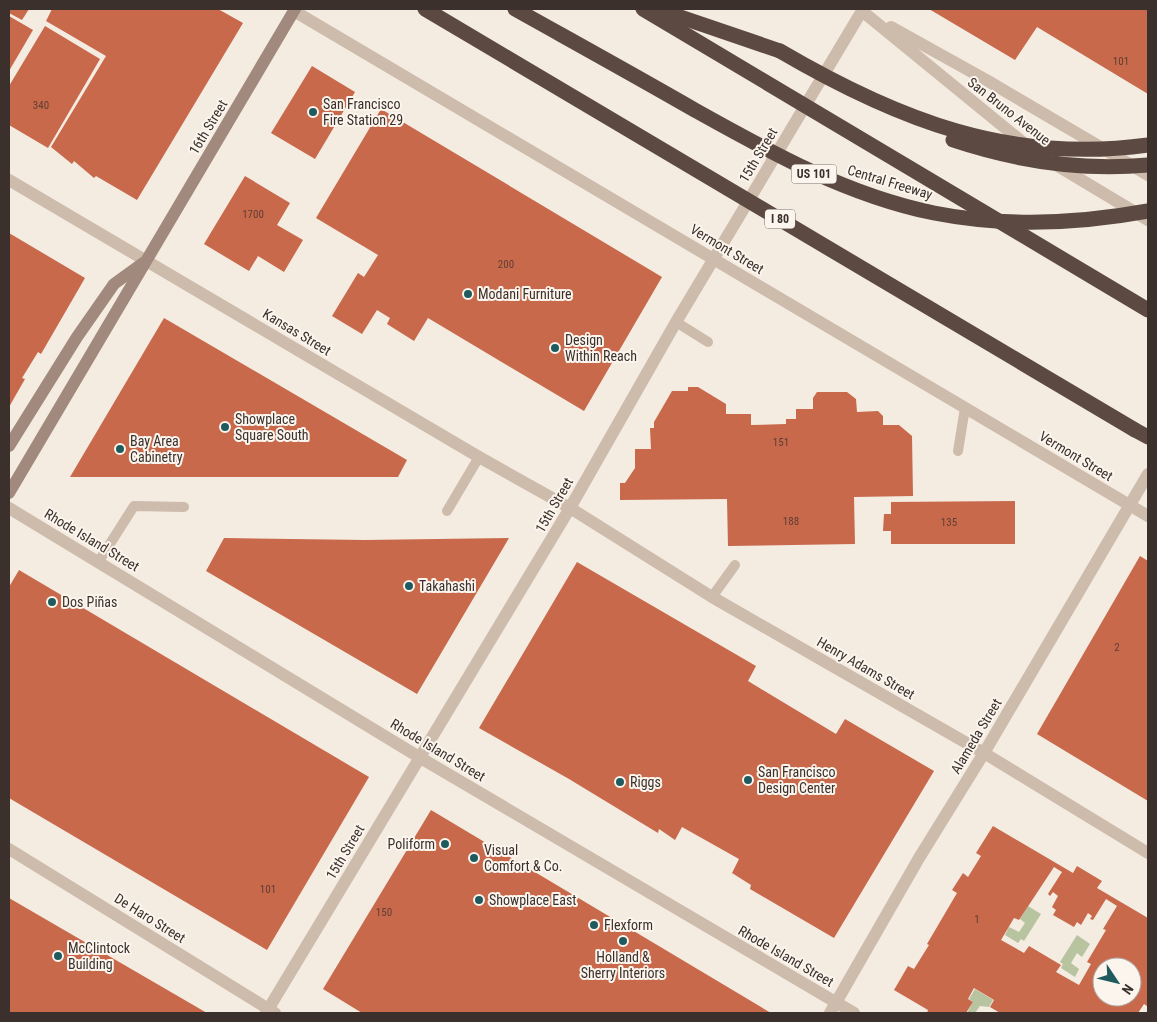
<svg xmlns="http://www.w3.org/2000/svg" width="1157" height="1022" font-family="'Roboto Condensed',sans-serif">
<rect width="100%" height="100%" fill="#f4ebe1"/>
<g fill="#b8c4a0">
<polygon points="1028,906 1041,914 1024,941 1021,939 1018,943 1005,935 1009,927 1019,932 1025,923 1020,919"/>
<polygon points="1077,935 1090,944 1082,957 1077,953 1071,963 1079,969 1075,977 1061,968 1063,964 1060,962"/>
<polygon points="975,989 993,1000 989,1007 980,1006 975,1013 967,1013 973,1002 969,999"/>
</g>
<g fill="#c8694b" fill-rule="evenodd">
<polygon points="9,9 29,9 22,20 9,13"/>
<polygon points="52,9 218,9 243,23 137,200 96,176 94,178 74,161 72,164 51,147 106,56 46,21"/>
<polygon points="929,9 1148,9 1148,94 1037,27 1015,60"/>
<polygon points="9,16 33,30 9,71"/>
<polygon points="45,26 100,59 48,148 9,125 9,86"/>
<polygon points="312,66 355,92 315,159 271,133"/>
<polygon points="381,109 662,277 584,411 428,318 414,341 387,324 390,318 377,310 362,334 332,316 358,273 364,277 378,255 316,218"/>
<polygon points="245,176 290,203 277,225 303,240 284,272 258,256 249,271 204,244"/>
<polygon points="9,233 85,278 41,354 38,352 22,378 25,379 9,407"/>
<polygon points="164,318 407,460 398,477 70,477"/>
<polygon points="688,387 698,387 726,404 726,414 751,414 751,425 786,424 786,419 796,419 796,409 813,409 813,398 817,392 847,392 856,399 857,412 878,411 883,416 883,425 899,425 912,436 913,496 854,497 855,544 728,546 727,499 620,500 620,483 625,483 635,468 635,449 651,449 650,428 654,428 654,422 672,391 688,391"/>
<polygon points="1015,501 1015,544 891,544 891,531 883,531 884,514 891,514 891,502"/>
<polygon points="224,538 365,540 509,538 417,694 206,571"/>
<polygon points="1140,556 1148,561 1148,801 1037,734"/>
<polygon points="577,562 756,666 748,681 836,734 845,719 934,771 834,938 750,889 751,885 732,873 739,859 682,827 675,840 659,829 658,833 569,779 479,728"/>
<polygon points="19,570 369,777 267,950 9,798 9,587"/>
<polygon points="431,810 771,1013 362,1013 323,989"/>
<path d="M993,826L1073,873L1077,866L1102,881L1097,888L1148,918L1147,1006L1144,1004L1138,1013H1000L990,1007L994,1000L974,988L968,999L973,1002L966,1013H927L928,1010L894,990L908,966L914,969L929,945L927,944L957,893L952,890L963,873L968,877L981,856L976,853ZM1054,867L1062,872L1048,894L1050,896L1053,892L1058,896L1052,907L1056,910L1053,915L1074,927L1077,922L1081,925L1088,913L1092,916L1090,919L1093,920L1106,899L1117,906L1103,929L1106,930L1087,962L1091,964L1079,985L1056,972L1061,965L1029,946L1024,953L1001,940L1014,918L1019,920ZM1102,967H1132V997H1102Z"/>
<polygon points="9,898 207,1013 9,1013"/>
</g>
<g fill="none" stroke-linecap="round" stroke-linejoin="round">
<g stroke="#cdbbac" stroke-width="10">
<polyline points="676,322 708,342"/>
<polyline points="958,451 965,408"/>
<polyline points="447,511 479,457"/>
<polyline points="99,561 134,506 184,507"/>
<polyline points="712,597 735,565"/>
</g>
<g stroke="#cdbbac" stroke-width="12">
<polyline points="294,11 1148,516"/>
<polyline points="862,11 1026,145"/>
<polyline points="891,27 988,81 1148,175"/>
<polyline points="1053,163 1148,220"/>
<polyline points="9,180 479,457 570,508 712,597 984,753 1148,853"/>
<polyline points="9,508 419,757 854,1013"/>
<polyline points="9,849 275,1013"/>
<polyline points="266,1013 570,508 676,322 863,9"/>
<polyline points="830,1013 919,858 984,753 1148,474"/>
</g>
<g stroke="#a18a7d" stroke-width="12">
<polyline points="9,446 77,337 114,284 143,263"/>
<polyline points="9,493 295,9"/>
</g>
<g stroke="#5c4a42" stroke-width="15">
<polyline points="657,9 780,51"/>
<polyline points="1135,430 1148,437"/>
</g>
<g stroke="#5c4a42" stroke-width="15">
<polyline points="425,9 1135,430"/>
<path d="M515,9C574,42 634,75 693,109C770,152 846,195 934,213C1005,227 1077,224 1148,211"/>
<polyline points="643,9 1148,310"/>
<path d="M780,51C898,120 1010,164 1148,145"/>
<path d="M953,140C1016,161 1082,171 1148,165"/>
</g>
</g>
<g fill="#1f5a5e" stroke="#fbf5ee" stroke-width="2">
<circle cx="313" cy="112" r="5"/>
<circle cx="468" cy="294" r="5"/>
<circle cx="555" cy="348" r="5"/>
<circle cx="225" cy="427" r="5"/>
<circle cx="120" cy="449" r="5"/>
<circle cx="409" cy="586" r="5"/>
<circle cx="52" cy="602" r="5"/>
<circle cx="748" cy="780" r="5"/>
<circle cx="620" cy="782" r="5"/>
<circle cx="445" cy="844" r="5"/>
<circle cx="474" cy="858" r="5"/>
<circle cx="479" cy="900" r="5"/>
<circle cx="594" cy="925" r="5"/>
<circle cx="623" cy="941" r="5"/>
<circle cx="58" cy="956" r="5"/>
</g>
<g text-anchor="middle" stroke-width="4" stroke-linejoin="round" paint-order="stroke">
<g font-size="11" fill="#5e3e33">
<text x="1121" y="65">101</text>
<text x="41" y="109">340</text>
<text x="253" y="218">1700</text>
<text x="506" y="268">200</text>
<text x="781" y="446">151</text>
<text x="791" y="525">188</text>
<text x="949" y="526">135</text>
<text x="1117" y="651">2</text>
<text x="268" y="893">101</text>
<text x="384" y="916">150</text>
<text x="977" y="923">1</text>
</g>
<g fill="#fbf5ee" stroke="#756b66" stroke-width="1">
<rect x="791.5" y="164.5" width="45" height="19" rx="4"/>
<rect x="765" y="209.5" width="30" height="19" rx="4"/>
</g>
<g font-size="12" font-weight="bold" fill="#3b302b">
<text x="814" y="178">US 101</text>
<text x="780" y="223">I 80</text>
</g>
<g font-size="14" fill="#3b302b" stroke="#fbf5ee" text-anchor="start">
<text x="323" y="109">San Francisco<tspan x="323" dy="16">Fire Station 29</tspan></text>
<text x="478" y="299">Modani Furniture</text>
<text x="565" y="345">Design<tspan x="565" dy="16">Within Reach</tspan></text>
<text x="235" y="424">Showplace<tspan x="235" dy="16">Square South</tspan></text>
<text x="130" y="446">Bay Area<tspan x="130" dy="16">Cabinetry</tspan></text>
<text x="419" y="591">Takahashi</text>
<text x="62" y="607">Dos Piñas</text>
<text x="758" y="777">San Francisco<tspan x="758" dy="16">Design Center</tspan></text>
<text x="630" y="787">Riggs</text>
<text x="435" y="849" text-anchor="end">Poliform</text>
<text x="484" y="855">Visual<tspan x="484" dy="16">Comfort &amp; Co.</tspan></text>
<text x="489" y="905">Showplace East</text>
<text x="604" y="930">Flexform</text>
<text x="68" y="953">McClintock<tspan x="68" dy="16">Building</tspan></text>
<text x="623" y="962" text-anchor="middle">Holland &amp;<tspan x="623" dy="16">Sherry Interiors</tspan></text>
</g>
<g font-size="14" fill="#3b302b" stroke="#fbf5ee">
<text transform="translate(1009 111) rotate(38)" y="5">San Bruno Avenue</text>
<text transform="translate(208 127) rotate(-59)" y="5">16th Street</text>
<text transform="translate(758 155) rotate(-59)" y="5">15th Street</text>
<text transform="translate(890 182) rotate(17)" y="5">Central Freeway</text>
<text transform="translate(727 249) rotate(31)" y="5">Vermont Street</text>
<text transform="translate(297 332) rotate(31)" y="5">Kansas Street</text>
<text transform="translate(1076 456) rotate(31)" y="5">Vermont Street</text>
<text transform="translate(554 505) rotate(-60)" y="5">15th Street</text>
<text transform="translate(92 540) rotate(31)" y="5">Rhode Island Street</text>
<text transform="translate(866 668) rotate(30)" y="5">Henry Adams Street</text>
<text transform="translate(976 736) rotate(-59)" y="5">Alameda Street</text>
<text transform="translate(438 750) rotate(31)" y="5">Rhode Island Street</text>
<text transform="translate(345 852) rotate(-59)" y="5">15th Street</text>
<text transform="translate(150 918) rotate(32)" y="5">De Haro Street</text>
<text transform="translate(786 956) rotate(30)" y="5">Rhode Island Street</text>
</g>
</g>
<rect width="1157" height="1022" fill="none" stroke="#3b302b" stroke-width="20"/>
<g transform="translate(1117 982) rotate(125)"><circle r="24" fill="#fbf5ee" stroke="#aea6a0"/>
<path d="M0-4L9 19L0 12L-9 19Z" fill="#1f5a5e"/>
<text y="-8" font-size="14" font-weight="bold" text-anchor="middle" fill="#3b302b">N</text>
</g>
</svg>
